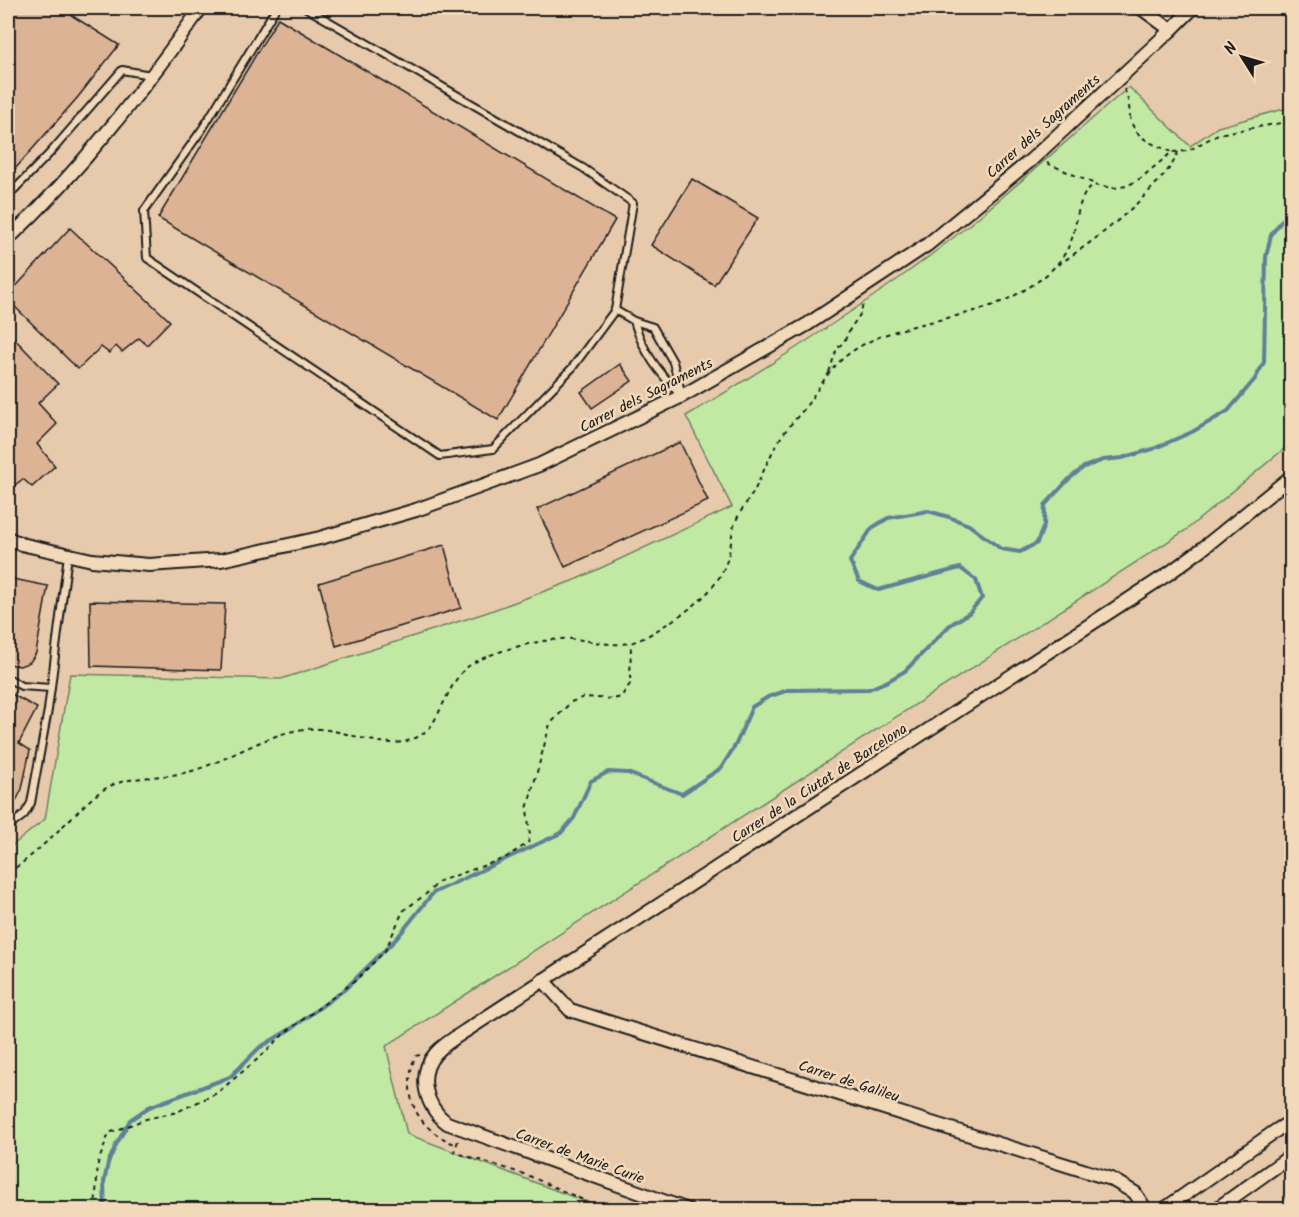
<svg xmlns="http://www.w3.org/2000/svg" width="1299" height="1217" font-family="Kalam,sans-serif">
<rect width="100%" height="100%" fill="#f2d9ba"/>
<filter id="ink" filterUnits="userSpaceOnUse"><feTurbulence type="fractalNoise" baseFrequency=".0167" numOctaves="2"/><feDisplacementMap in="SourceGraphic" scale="12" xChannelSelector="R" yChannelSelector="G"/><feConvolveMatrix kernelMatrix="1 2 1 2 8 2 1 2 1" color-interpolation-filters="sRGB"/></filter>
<g filter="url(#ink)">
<g fill="#e7caac">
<polygon points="8,8 1291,8 1291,107 1218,127 1190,146 1129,87 994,203 902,276 735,387 686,416 732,507 575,580 485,613 281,679 70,674 45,820 8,849"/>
<polygon points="1291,443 1291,1209 605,1209 407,1134 386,1046 1186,530"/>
</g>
<path fill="#c1e9a4" stroke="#6e8260" stroke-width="1.5" d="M1129,87L1190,146L1218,127L1291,107V443L1186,530L386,1046L407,1134L605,1209H8V849L45,819L70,674L281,679L485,613L575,580L732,507L686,416C759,373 831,326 901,277C981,220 1054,151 1129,87Z"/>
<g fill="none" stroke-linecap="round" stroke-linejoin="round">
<polyline stroke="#5e8197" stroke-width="4" points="105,1210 104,1182 108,1163 116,1145 130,1120 149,1107 230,1077 259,1048 292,1028 344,990 397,938 433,893 561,833 574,818 591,781 608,772 628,773 682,794 721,768 736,744 752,707 768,697 788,690 869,689 888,681 905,671 950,625 969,613 982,598 976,580 960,568 878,590 859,581 850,561 872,528 888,518 928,511 949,517 969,525 1001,549 1020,552 1037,543 1044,525 1045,505 1069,479 1084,467 1103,460 1122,458 1153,449 1192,432 1228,411 1255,379 1264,362 1266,257 1271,235 1282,220 1292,216"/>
</g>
<g fill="#dcb395" stroke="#1c1c1c" stroke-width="1.5">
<polygon points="17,8 60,8 119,45 78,97 8,177 8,23"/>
<polygon points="278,18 615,220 498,420 158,218"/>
<polygon points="692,179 758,218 714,285 651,245"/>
<polygon points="70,228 170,321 147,345 139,338 122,352 116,346 109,353 101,347 78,369 8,300 8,295"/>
<polygon points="8,332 58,384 38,403 57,424 37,444 55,466 32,487 23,479 8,490"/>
<polygon points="620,364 632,381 592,408 581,392"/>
<polygon points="680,442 708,501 565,567 537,509"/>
<polygon points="444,545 461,608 336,646 319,583"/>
<polygon points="8,578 48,586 36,653 30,662 20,666 8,664"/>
<polygon points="90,601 225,604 221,670 91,666"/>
<polygon points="8,692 37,708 19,743 30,750 22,789 11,811 8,813"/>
</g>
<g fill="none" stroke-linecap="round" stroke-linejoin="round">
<defs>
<g id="lane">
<polyline points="276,8 203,128 144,211 147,258 440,456 493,449 572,368 615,310 633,203 583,168 306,8"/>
<polyline points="1280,8 1292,18"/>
<polyline points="8,196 50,153 122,70 151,75"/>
<polyline points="615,310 634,321 653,327 673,362 682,395"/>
<path d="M634,321C643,353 659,372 681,396"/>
<polyline points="8,678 21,686 51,688"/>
<polyline points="8,827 24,815 31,803 48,710 68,555"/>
</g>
<g id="street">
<polyline points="1141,8 1171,30"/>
<path d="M8,239C81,170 143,90 201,8"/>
<polyline points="8,538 21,544 92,560 149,565 221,560 320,538 416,510 539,465 682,396 808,324 927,245 1031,160 1171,30 1193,8"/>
<polyline points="543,980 570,1010 1111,1179 1135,1193 1146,1210"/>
<path d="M688,1210L447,1123C426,1107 416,1075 436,1053C446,1042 461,1034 473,1026L1168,574L1202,549L1292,476"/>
<polyline points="1163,1210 1277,1130 1285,1125 1292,1127"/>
<polyline points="1215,1210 1292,1155"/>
</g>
</defs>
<use href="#lane" stroke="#1c1c1c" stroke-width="10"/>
<use href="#street" stroke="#1c1c1c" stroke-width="16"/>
<g stroke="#1c1c1c" stroke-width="2" stroke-dasharray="4.5 4.5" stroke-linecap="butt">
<path d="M1124,89C1129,99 1129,106 1130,117C1134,139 1154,144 1172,152"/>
<polyline points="1047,163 1097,185"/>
<path d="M1058,265C1092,242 1123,219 1151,189C1163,176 1172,168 1178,152"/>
<polyline points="829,372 837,348 844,342 850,329 861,313 863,303"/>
<path d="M8,873C29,859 48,841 66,823C78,812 90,798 103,790C125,776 155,778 179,774C221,766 256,738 298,730C346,721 389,764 429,729C442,711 450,683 465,669C483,652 548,637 572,639C591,640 610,647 629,643C642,641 659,629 670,622C697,605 722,585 729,553C732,542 731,531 736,521C740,511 747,502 753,493C762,476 768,459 778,442C785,430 795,420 804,409C813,397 821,383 831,371C874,317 962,327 1019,293C1041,281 1062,265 1071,241C1078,224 1076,197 1093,185L1114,188L1127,186L1141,178L1172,152L1188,151L1218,134L1292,121"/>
<path d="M420,1055L415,1056C401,1097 416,1129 457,1145"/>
<polyline points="458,1141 454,1152 527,1175 606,1210"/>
<polyline points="95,1210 98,1163 109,1133 146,1119 177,1112 217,1093 259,1058 286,1032 355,981 385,951 403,911 426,894 440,881 505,858 528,843 530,836 527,809 550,724 571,702 584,697 613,699 621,697 630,684 631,643"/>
</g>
<use href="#lane" stroke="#f2d9ba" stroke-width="6"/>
<use href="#street" stroke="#f2d9ba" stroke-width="12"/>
</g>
</g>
<g text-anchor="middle" stroke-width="5" stroke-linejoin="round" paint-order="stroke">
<g font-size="15" fill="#1c1c1c" stroke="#f2d9ba">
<text transform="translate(1043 126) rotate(-42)" y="5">Carrer dels Sagraments</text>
<text transform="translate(646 395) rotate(-27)" y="5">Carrer dels Sagraments</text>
<text transform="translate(819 783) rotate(-33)" y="5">Carrer de la Ciutat de Barcelona</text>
<text transform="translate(849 1081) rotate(18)" y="5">Carrer de Galileu</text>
<text transform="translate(580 1156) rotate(20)" y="5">Carrer de Marie Curie</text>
</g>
</g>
<rect width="1299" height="1217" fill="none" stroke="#f2d9ba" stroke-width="30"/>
<rect x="15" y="15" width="1269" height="1187" fill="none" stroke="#1c1c1c" stroke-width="2" filter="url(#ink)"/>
<g transform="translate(1242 57) rotate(307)" stroke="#f2d9ba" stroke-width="4.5" paint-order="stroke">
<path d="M0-4.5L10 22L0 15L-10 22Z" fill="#1c1c1c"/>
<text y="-9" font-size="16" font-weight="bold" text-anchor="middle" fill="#1c1c1c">N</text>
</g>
</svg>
